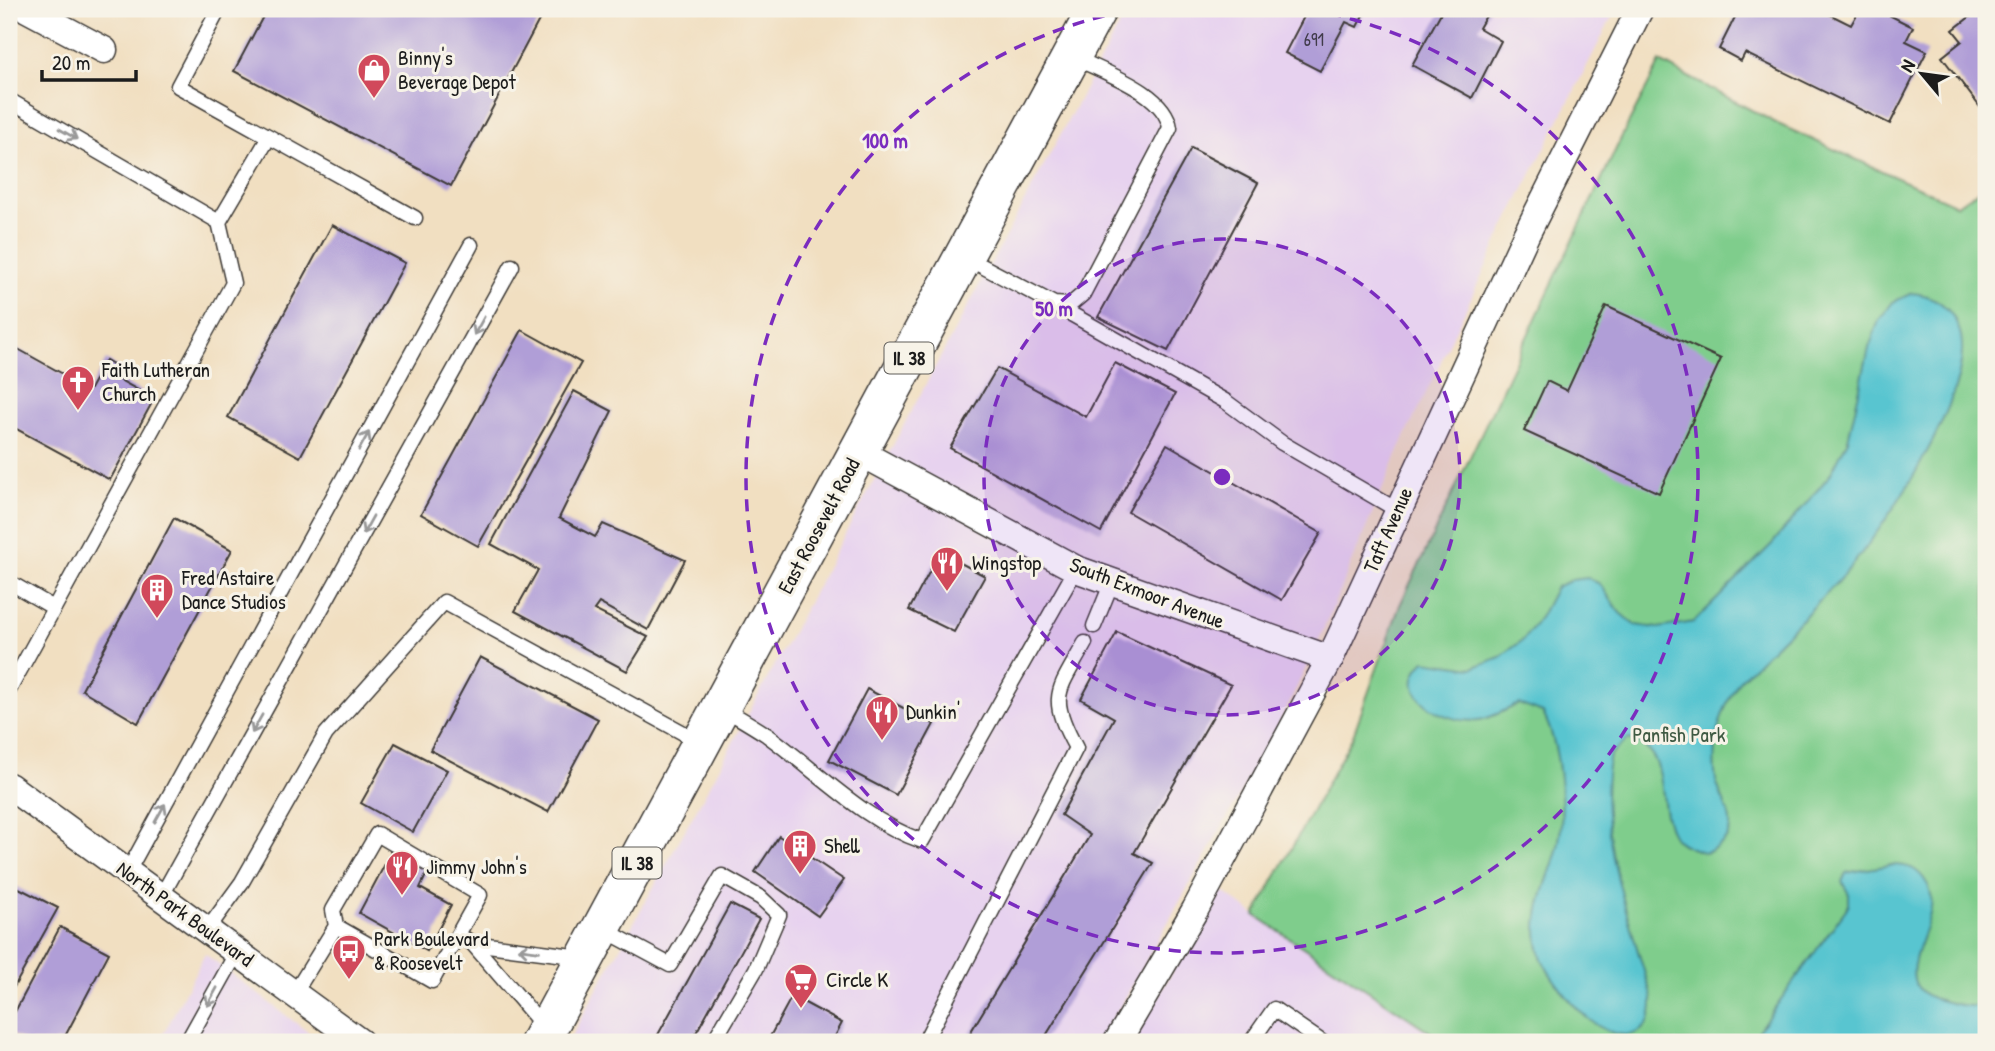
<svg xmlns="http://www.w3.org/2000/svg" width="1995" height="1051" font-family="'Patrick Hand',sans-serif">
<rect width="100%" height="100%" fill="#f7f3e8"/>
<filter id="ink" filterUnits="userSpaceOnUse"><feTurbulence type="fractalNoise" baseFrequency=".0143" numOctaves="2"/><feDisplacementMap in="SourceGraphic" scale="14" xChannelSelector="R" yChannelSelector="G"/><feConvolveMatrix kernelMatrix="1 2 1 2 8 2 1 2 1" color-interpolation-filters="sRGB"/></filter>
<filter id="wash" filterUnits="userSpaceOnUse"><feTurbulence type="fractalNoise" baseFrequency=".00686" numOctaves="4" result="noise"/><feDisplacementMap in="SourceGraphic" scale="28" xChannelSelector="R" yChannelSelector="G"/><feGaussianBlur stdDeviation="1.57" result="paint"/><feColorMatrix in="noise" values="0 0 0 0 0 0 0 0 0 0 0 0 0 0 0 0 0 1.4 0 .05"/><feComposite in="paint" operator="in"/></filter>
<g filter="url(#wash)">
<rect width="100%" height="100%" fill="#f1dfc1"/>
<g fill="#e7d2ef">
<polygon points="1128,9 1616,9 1508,220 1398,452 1321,635 1278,727 1122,1004 1097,1042 568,1042 709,787"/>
<polygon points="1220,889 1255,915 1445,1042 1132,1042"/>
<polygon points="205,954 321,1042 159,1042"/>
</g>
<polygon fill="#7fcd8c" stroke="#4e7454" stroke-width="2" points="1660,62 1778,124 1957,205 1986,185 1986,1042 1445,1042 1255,915 1352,738 1400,605 1623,134"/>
<g fill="#58c5d0" stroke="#3a7076" stroke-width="2">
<path d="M1912,293C1935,295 1951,307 1959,329C1980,387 1886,525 1848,570C1814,609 1776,644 1739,681C1721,709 1710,746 1716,780C1719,794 1732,813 1730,827C1728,842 1717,848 1705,853C1695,849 1681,846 1675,838C1654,809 1675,750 1628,739L1610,755C1594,829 1632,927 1652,998C1654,1041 1620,1043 1591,1021C1575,1009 1545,972 1540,953C1530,917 1546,887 1556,854C1567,816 1561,748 1543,713L1519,704C1507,709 1492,718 1479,720C1450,726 1388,695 1425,661L1472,668L1500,657L1523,640L1541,616L1556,587L1571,580L1588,578L1600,584L1620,613L1635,625L1658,628L1694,622L1772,544L1830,475L1848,440L1869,348L1879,320L1893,302Z"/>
<path d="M1890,865C1907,865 1917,867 1926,882C1952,920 1873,985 1943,1001C1957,1005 1972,1008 1986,1005V1042H1750L1849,905V894L1842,882L1846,873Z"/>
</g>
<g id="blocks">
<g fill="#b09ed7">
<polygon points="267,9 545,9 451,186 234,71"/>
<polygon points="1308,9 1365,11 1357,27 1346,22 1320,71 1285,53"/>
<polygon points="1443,9 1490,9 1479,28 1501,41 1472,98 1412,65"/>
<polygon points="1739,9 1831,9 1829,14 1851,25 1860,9 1877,9 1913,27 1906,41 1927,51 1890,124 1745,53 1741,61 1719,49"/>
<polygon points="1980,9 1986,9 1986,115 1942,57 1962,41 1953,30"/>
<polygon points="1191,148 1258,183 1168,351 1098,317"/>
<polygon points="332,225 405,263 300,457 228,417"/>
<polygon points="1606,306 1721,359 1659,493 1524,431 1547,381 1567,391"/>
<polygon points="9,321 16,326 9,339"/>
<polygon points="522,330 581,363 478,546 421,514"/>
<polygon points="9,344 90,389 106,360 125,371 120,380 154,399 110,480 9,425"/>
<polygon points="1115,363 1175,394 1101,532 950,448 997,368 1086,417"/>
<polygon points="574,391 612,411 559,518 595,537 603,524 685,560 648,630 599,603 594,610 648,637 627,671 515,611 538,570 491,544"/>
<polygon points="1167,444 1321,533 1282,600 1128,512"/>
<polygon points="174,518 232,550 138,723 82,690"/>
<polygon points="940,552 985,576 954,632 909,610"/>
<polygon points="1117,632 1231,685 1134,853 1153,863 1042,1042 984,1042 970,1033 1090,835 1061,815 1114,718 1081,699"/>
<polygon points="480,657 598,719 548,812 430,750"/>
<polygon points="867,689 934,724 896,795 829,760"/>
<polygon points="395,743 447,770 413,832 361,803"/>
<polygon points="779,836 844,880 818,916 755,872"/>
<polygon points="393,849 429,869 420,888 451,905 427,951 359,913"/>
<polygon points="9,883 58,908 9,996"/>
<polygon points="730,904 759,919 691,1042 654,1042"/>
<polygon points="60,927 109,953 62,1042 27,1042 9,1033 9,1023"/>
<polygon points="792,996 842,1023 832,1042 767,1042"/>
</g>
</g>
</g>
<g filter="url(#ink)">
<use href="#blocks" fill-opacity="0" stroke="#3c3935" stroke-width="2"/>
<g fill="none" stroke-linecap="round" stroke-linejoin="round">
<defs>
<g id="service">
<polyline points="219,9 178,86 415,218"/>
<polyline points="9,100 219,222"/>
<path d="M965,257L1054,304L1070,305L1083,294L1170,128C1165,92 1104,73 1074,57"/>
<polyline points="1057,306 1225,401 1282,443 1397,510"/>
<polyline points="9,582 54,608"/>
<polyline points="1094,626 1112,582"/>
<polyline points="9,690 233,283 219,222 269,137"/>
<path d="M721,707C736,716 752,725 767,735C817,771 864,821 922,841L1076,569"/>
<polyline points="127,873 471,245"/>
<polyline points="161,897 512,266"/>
<polyline points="603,929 670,965 722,876 761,898 779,915 756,969 713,1042"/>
<polyline points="207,930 242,882 326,734 444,602 700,742"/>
<polyline points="458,935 472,943 545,1028"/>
<polyline points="472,943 581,957"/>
<polyline points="294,994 336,926 432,981 480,895 377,834 333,910 336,926"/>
<polyline points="187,1042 237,952"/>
<path d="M938,1042L928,1035L1076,748C1047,695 1058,692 1085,643"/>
<polyline points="1251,1042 1274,1009 1322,1042"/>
</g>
<g id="minor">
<polyline points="27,9 104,50"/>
<polyline points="859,452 1076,569 1330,659"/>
<polyline points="9,786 360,1042"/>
<polyline points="1117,1042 1195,910 1330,659 1526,235 1640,9"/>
</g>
<polyline id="primary" points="540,1042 1097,9"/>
</defs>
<use href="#service" stroke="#3c3935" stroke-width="17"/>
<use href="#minor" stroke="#3c3935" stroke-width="29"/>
<use href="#primary" stroke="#3c3935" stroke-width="41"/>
<use href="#service" stroke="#fff" stroke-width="14"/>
<use href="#minor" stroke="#fff" stroke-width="26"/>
<use href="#primary" stroke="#fff" stroke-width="38"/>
</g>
<defs><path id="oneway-shaft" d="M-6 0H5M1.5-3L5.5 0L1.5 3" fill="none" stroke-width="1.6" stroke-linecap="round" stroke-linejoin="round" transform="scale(1.75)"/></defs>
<g stroke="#999">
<use href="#oneway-shaft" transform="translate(68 134) rotate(30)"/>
<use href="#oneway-shaft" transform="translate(479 326) rotate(119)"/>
<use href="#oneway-shaft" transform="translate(364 441) rotate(-61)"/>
<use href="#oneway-shaft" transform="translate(368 525) rotate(119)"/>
<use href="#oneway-shaft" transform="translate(257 724) rotate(119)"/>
<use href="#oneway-shaft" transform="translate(160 813) rotate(-61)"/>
<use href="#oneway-shaft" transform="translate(529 950) rotate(-173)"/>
<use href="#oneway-shaft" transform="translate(212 997) rotate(119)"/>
</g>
</g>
<circle cx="1222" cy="477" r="238" fill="#7b2cbf" fill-opacity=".12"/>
<g fill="none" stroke="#7b2cbf" stroke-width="3.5" stroke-dasharray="12 9">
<circle cx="1222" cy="477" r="238"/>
<path d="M1309 9A476 476 0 1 1 1135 9"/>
</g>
<defs>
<symbol id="shop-pin" viewBox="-11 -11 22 30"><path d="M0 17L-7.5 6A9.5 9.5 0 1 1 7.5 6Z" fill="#d1495b" stroke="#f7f3e8"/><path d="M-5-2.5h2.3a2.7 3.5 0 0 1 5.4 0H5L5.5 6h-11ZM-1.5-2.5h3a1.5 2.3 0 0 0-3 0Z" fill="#fff"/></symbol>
<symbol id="church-pin" viewBox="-11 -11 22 30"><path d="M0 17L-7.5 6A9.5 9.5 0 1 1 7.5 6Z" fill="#d1495b" stroke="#f7f3e8"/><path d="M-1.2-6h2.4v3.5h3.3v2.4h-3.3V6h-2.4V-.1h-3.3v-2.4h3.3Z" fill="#fff"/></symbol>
<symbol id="restaurant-pin" viewBox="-11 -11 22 30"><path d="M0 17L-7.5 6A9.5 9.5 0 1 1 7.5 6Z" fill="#d1495b" stroke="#f7f3e8"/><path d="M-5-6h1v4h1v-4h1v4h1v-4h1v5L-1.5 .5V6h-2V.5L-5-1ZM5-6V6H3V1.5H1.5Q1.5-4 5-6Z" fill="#fff"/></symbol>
<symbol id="building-pin" viewBox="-11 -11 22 30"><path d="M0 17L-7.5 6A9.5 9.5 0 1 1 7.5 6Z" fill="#d1495b" stroke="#f7f3e8"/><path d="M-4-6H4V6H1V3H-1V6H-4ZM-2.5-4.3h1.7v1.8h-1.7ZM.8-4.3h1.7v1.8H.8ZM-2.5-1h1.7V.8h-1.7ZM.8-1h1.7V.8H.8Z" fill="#fff"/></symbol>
<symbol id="bus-pin" viewBox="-11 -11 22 30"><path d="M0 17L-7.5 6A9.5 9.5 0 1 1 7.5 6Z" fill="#d1495b" stroke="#f7f3e8"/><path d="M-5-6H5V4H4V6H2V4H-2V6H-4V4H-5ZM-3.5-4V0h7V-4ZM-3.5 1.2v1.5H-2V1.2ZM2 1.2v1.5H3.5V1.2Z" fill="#fff"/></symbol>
<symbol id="supermarket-pin" viewBox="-11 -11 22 30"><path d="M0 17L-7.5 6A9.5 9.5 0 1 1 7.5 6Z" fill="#d1495b" stroke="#f7f3e8"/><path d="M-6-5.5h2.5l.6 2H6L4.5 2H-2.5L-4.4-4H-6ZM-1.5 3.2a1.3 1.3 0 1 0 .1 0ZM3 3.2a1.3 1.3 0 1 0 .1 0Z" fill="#fff"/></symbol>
</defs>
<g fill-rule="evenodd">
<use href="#shop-pin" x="355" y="51" width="38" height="52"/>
<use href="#church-pin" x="59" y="363" width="38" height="52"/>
<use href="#restaurant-pin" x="928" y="544" width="38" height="52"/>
<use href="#building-pin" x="138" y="571" width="38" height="52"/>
<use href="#restaurant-pin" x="863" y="693" width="38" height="52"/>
<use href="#building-pin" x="781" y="827" width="38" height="52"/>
<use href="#restaurant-pin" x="383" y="848" width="38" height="52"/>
<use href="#bus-pin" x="330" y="932" width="38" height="52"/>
<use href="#supermarket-pin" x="782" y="961" width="38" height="52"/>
</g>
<g text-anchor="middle" stroke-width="6" stroke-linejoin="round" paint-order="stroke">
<g font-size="18" fill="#413c4b">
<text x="1314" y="46">691</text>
</g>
<g fill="#f7f3e8" stroke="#5e5c59" stroke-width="2">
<rect x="884.5" y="342.5" width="49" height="31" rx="5"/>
<rect x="612.5" y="847.5" width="49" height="31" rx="5"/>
</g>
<g font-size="19" font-weight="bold" fill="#1c1c1c">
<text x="909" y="365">IL 38</text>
<text x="637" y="870">IL 38</text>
</g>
<g font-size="21" fill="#1c1c1c" stroke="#f7f3e8" text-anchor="start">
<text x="398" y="65">Binny's<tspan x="398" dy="24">Beverage Depot</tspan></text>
<text x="102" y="377">Faith Lutheran<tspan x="102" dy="24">Church</tspan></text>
<text x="972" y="570">Wingstop</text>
<text x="182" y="585">Fred Astaire<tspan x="182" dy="24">Dance Studios</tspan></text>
<text x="906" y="719">Dunkin'</text>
<text x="824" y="853">Shell</text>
<text x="426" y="874">Jimmy John's</text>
<text x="374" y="946">Park Boulevard<tspan x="374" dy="24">&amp; Roosevelt</tspan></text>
<text x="826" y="987">Circle K</text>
</g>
<g font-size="21" fill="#1c1c1c" stroke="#f7f3e8">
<text transform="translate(819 526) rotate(-62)" y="7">East Roosevelt Road</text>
<text transform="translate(1388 530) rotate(-66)" y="7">Taft Avenue</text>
<text transform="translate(1147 593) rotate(21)" y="7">South Exmoor Avenue</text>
<text transform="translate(185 914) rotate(36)" y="7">North Park Boulevard</text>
</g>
<g font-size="21" fill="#3f5a43" stroke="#f7f3e8">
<text x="1679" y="742">Panfish Park</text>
</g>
</g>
<circle cx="1222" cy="477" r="10" fill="#7b2cbf" stroke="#f7f3e8" stroke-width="3.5"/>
<g font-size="21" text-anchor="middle" font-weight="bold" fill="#7b2cbf" stroke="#f7f3e8" stroke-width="6" stroke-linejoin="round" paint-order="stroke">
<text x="885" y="148">100 m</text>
<text x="1054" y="316">50 m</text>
</g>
<rect width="1995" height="1051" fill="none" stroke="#f7f3e8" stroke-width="35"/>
<g transform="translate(1922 74) rotate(299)" stroke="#f7f3e8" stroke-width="5" paint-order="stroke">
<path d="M0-5L12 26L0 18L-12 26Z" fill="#1c1c1c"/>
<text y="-10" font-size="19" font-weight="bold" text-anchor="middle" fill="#1c1c1c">N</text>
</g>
<path d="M42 70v10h94v-10" fill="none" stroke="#1c1c1c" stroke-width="3.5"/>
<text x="52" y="70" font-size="21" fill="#1c1c1c" stroke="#f7f3e8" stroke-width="5" paint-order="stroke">20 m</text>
</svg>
